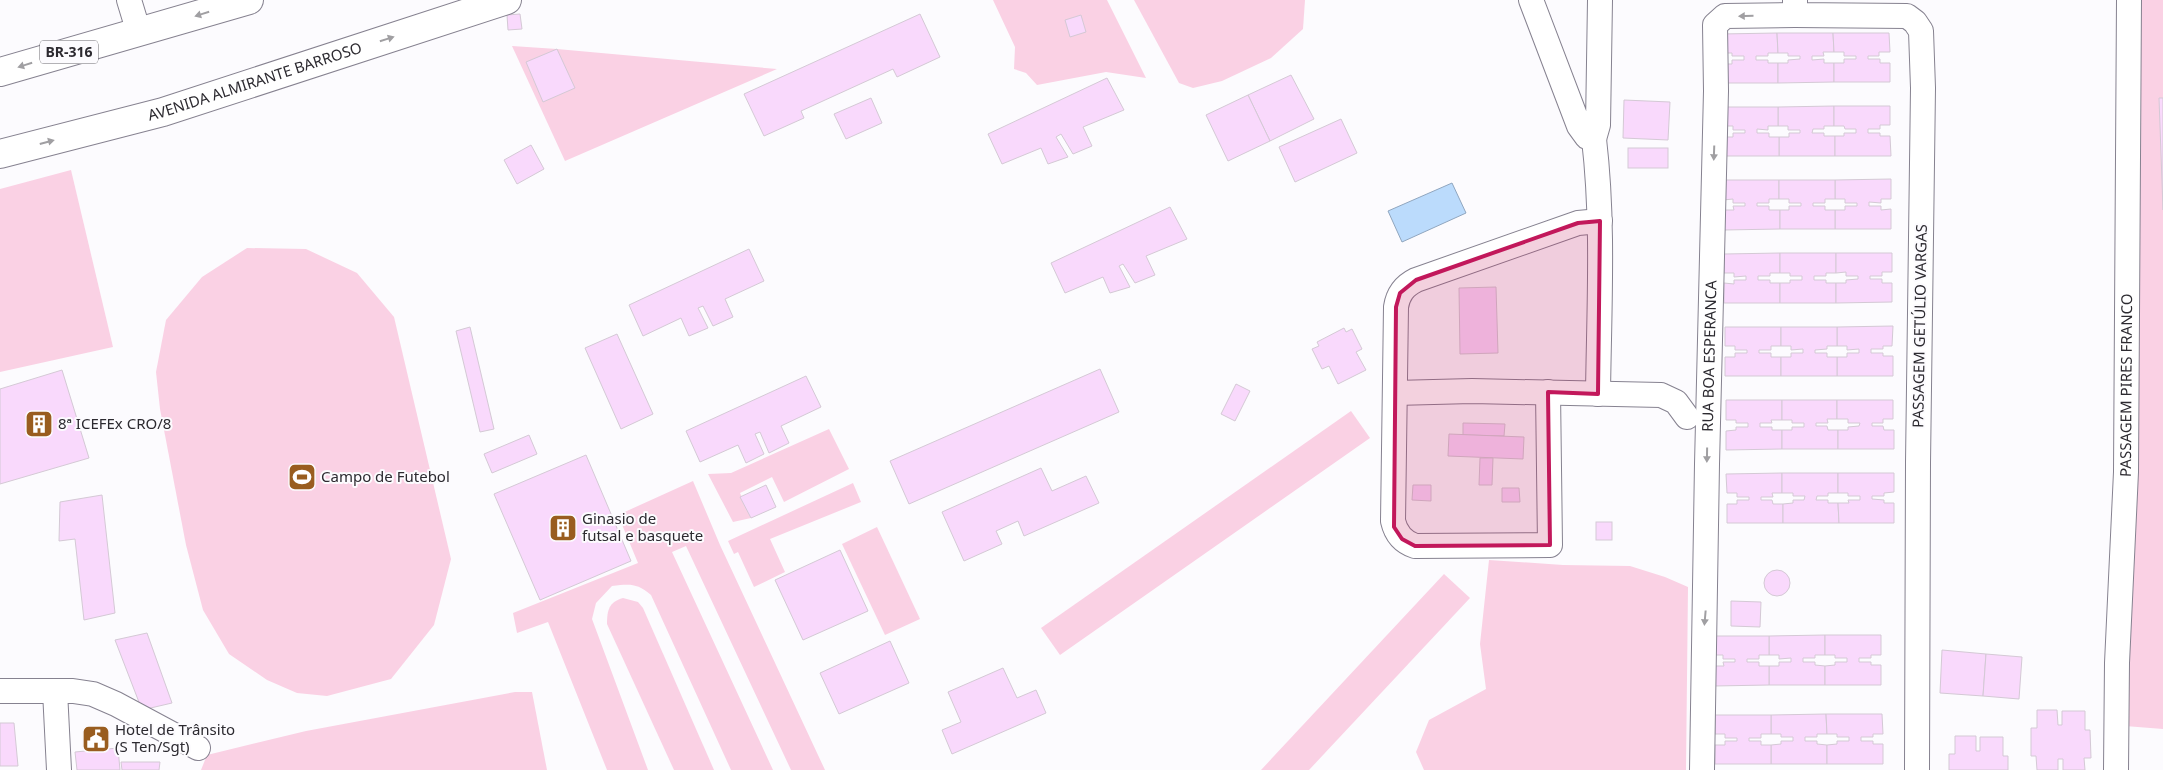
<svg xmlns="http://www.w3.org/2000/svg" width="2163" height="770" font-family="'Noto Sans',sans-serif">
<rect width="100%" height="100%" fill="#fcfbfe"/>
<g fill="#fad1e4">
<polygon points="993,0 1107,0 1146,78 1106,72 1037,85 1026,73 1014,69 1015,47"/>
<polygon points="1134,0 1305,0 1303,29 1271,58 1222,81 1193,88 1179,83"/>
<polygon points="2138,0 2163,0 2163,729 2125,726"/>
<polygon points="512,46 557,49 777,69 565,161"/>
<polygon points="71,170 113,347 0,372 0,189"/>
<polygon points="247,248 306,249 357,273 394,317 451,559 434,625 391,679 327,696 297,693 267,680 229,654 203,610 186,545 160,409 156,372 166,320 202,277"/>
<polygon points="1351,411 1370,438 1060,655 1041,628"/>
<polygon points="829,429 849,469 784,502 772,477 740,493 751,518 733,522 708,474 731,473"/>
<path d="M693,481L720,545L825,770H791L686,546L672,552L773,770H731L651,595C637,583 630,584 612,586L596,603L592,619L648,770H607L548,622L517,633L513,613L638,563L618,515Z"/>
<polygon points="853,483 861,502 770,539 785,572 754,587 738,552 734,554 728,541"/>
<polygon points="877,527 920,619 885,635 842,544"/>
<polygon points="1489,560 1563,565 1630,566 1665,577 1688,587 1686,770 1424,770 1416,752 1429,720 1486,689 1480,644"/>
<polygon points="1444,574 1470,598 1309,770 1261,770"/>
<path d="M623,598L638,602L643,608L714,770H674L607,624C607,610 609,602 623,598Z"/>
<polygon points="515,692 532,692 547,770 201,770 207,755 306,731"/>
</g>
<polygon fill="#bbdbfc" stroke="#90a6bf" points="1452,183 1466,213 1402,242 1388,211"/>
<g fill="#f9d9fc" stroke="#d4c9d5">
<polygon points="520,14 522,29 508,30 507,15"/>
<polygon points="920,14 940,57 897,77 893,69 801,111 804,118 764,136 744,94"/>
<polygon points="1081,15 1086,32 1070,37 1065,20"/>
<polygon points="1777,33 1778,53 1768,53 1768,56 1756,56 1756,60 1768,60 1768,63 1778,63 1778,83 1722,83 1722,64 1732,64 1732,60 1744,60 1744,56 1732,56 1732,53 1722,53 1721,34"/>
<polygon points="1777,33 1833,33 1834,52 1823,52 1824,56 1812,56 1812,60 1824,59 1824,63 1834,63 1834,82 1778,83 1778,63 1788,63 1788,60 1800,59 1800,56 1788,56 1788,53 1778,53"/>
<polygon points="1833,33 1889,33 1890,52 1879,52 1879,56 1868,56 1868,59 1880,59 1880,63 1890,63 1890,82 1834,82 1834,63 1844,63 1844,59 1856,59 1856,56 1844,56 1844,52 1834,52"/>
<polygon points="557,49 575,88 543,102 526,62"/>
<polygon points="1291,75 1314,119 1270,141 1248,95"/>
<polygon points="1107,78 1124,110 1083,127 1092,146 1073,154 1061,134 1056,137 1068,157 1048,164 1041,148 1002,164 988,134"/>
<polygon points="1248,95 1270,141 1228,161 1206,115"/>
<polygon points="871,98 882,123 846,139 834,114"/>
<polygon points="2159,98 2163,98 2163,210"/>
<polygon points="1624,100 1670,102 1668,140 1623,138"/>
<polygon points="1834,106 1834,126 1824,126 1824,129 1813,129 1812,133 1824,133 1824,136 1835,136 1835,156 1779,156 1779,137 1789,137 1789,133 1800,133 1800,130 1788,130 1788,126 1778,126 1778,107"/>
<polygon points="1834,106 1890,106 1890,125 1880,125 1880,129 1868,129 1868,133 1880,133 1880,136 1890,136 1891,156 1835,156 1835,136 1844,136 1844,133 1856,133 1856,129 1845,129 1844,126 1834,126"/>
<polygon points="1722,107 1778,107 1778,126 1768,126 1768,130 1757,129 1757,133 1769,133 1769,137 1779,137 1779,156 1723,156 1723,137 1733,137 1733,133 1745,133 1745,130 1733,130 1733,126 1723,126"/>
<polygon points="1341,119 1357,153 1295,182 1279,147"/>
<polygon points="531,145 544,169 517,184 504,160"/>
<rect x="1628" y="148" width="40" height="20"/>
<polygon points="1891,179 1891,199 1881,199 1881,203 1869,202 1869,206 1881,206 1881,210 1891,209 1891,229 1835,229 1835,210 1845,210 1845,206 1857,206 1857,203 1845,203 1845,199 1835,199 1835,180"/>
<polygon points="1723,180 1779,180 1779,199 1769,199 1769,203 1757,203 1757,206 1769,206 1769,210 1780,210 1780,229 1724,230 1724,210 1734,210 1733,206 1745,206 1745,203 1733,203 1733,199 1723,200"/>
<polygon points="1779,180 1835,180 1835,199 1825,199 1825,203 1813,203 1813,206 1825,206 1825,210 1835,210 1835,229 1780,229 1780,210 1789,210 1789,206 1801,206 1801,203 1789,203 1789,199 1779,199"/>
<polygon points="1170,207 1187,239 1146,256 1155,275 1135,283 1123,264 1119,266 1130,287 1110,293 1103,277 1065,293 1051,263"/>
<polygon points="749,249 764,281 725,299 733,317 713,326 703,306 698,308 708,328 689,336 681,318 643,336 629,305"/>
<polygon points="1780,253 1780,273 1770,273 1770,276 1758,276 1758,280 1770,280 1770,283 1780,283 1780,303 1724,303 1724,283 1734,284 1734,280 1746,280 1746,276 1734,277 1734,273 1724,273 1724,254"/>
<polygon points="1780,253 1836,253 1836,273 1826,273 1826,276 1814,276 1814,280 1826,280 1826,283 1836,283 1836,303 1780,303 1780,283 1790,283 1790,280 1802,280 1802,276 1790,276 1790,273 1780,273"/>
<polygon points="1836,253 1892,253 1892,272 1882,272 1882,276 1870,276 1870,279 1882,279 1882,283 1892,283 1892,302 1836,303 1836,283 1846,283 1846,280 1858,279 1858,276 1846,276 1846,272 1836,273"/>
<polygon points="1496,287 1498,353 1460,354 1459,288"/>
<polygon points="1893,326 1892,346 1883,346 1883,349 1871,349 1871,353 1883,353 1883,356 1893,356 1893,376 1837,376 1837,357 1847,357 1847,353 1859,353 1859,349 1847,350 1847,346 1837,346 1837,327"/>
<polygon points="470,327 494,429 480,432 456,331"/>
<polygon points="1725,327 1781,327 1781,346 1771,346 1771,350 1759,350 1759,353 1771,353 1771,357 1781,357 1781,376 1725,376 1725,357 1735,357 1735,353 1747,353 1747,350 1735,350 1735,346 1725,346"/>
<polygon points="1781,327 1837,327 1837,346 1827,346 1827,349 1815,350 1815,353 1827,353 1827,357 1837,357 1837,376 1781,376 1781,357 1791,357 1791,353 1803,353 1803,349 1791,350 1791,346 1781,346"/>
<polygon points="1344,328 1346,332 1352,329 1362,349 1356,352 1366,370 1338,384 1329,366 1322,369 1312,349 1319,346 1317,342"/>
<polygon points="617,334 653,414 621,429 585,348"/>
<polygon points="1100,369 1119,412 909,504 890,461"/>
<polygon points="62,370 89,458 0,484 0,389"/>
<polygon points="806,376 821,407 781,426 789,443 769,453 760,432 755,434 764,454 746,463 738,445 700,462 686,431"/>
<polygon points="1236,384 1250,391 1235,421 1221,414"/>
<polygon points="1726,400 1782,400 1782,420 1771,420 1772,423 1760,423 1760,427 1772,427 1772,430 1782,430 1782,449 1726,450 1726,431 1736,430 1736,427 1748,427 1748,423 1736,423 1736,420 1726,420"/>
<polygon points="1782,400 1837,400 1837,419 1827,419 1828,423 1816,423 1816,426 1827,426 1828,430 1838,430 1838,449 1782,449 1782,430 1792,430 1792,427 1804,427 1804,423 1792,423 1792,420 1782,420"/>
<polygon points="1837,400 1893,400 1893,419 1883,419 1883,423 1872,423 1872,426 1883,426 1884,430 1894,430 1894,449 1838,449 1838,430 1848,430 1848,427 1859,426 1860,423 1848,423 1848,419 1837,419"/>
<polygon points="1463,423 1505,424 1504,436 1463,435"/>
<polygon points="1449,434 1524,437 1523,459 1448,456"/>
<polygon points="529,435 537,454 492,473 484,454"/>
<polygon points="586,455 631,561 540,600 494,494"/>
<polygon points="1480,458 1493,458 1492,485 1479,485"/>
<polygon points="1041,468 1052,491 1086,476 1099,503 1024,536 1018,521 996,531 1002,544 964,561 942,512"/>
<polygon points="1782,473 1782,493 1772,493 1773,497 1761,497 1761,500 1772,500 1773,504 1783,504 1783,523 1727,523 1727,504 1737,504 1737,500 1749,500 1749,497 1737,497 1737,493 1727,493 1726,474"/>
<polygon points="1782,473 1838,473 1838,493 1828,493 1828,496 1817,496 1816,500 1828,500 1828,503 1838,503 1839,523 1783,523 1783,504 1793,503 1793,500 1804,500 1805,496 1793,496 1793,493 1782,493"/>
<polygon points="1838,473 1894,473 1894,492 1884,493 1884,496 1872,496 1872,499 1884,500 1884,503 1894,503 1894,523 1839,523 1838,503 1849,503 1848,500 1860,500 1860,496 1848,496 1848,493 1838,493"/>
<polygon points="766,485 776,507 751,518 740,497"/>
<polygon points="1413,485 1431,485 1431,501 1412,500"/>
<polygon points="1502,488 1519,488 1520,502 1502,502"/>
<polygon points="102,495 115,613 84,620 75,539 59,541 60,502"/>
<rect x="1596" y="522" width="16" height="18"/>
<polygon points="840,550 868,611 803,640 775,580"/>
<circle cx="1777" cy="583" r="13"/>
<polygon points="1731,601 1761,602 1760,627 1731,626"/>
<polygon points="147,633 172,703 142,710 115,640"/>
<polygon points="1825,635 1825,655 1815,655 1815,658 1803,658 1803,662 1815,662 1815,665 1825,666 1825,685 1769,685 1769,666 1779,666 1779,662 1791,662 1791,658 1779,659 1779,655 1769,655 1769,636"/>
<polygon points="1825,635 1881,635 1881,655 1871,655 1871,658 1859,658 1859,662 1871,662 1871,665 1881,665 1881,685 1825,685 1825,666 1835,665 1835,662 1847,662 1847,658 1835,658 1835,655 1825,655"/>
<polygon points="1713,636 1769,636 1769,655 1759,655 1759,659 1747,659 1747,662 1759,662 1759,666 1769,666 1769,685 1714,686 1713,666 1724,666 1723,662 1735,662 1735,659 1723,659 1723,655 1713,655"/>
<polygon points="890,641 909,683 839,714 820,673"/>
<polygon points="1942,650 1986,654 1983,696 1940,693"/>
<polygon points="1986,654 2022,657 2019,699 1983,696"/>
<polygon points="1003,668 1017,698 1036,690 1046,713 952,754 942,730 961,722 948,692"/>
<polygon points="2037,710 2057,710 2058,725 2062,725 2062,711 2085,711 2085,730 2090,730 2091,758 2084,758 2085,770 2063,770 2063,759 2058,759 2058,770 2037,770 2036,756 2031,756 2031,728 2037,728"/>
<polygon points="1826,714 1827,734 1817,734 1817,737 1805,737 1805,741 1817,741 1817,744 1827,745 1827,764 1771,764 1771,745 1781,744 1781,741 1793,741 1793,737 1781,737 1781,734 1771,734 1771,715"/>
<polygon points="1826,714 1882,714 1883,734 1873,734 1873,737 1861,737 1861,741 1873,741 1873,744 1883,744 1883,764 1827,764 1827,745 1837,744 1837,741 1849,741 1849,737 1837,737 1837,734 1827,734"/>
<polygon points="1715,715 1771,715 1771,734 1761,734 1761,738 1749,738 1749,741 1761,741 1761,745 1771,745 1771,764 1715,764 1715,745 1725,745 1725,741 1737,741 1737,738 1725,738 1725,734 1715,734"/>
<polygon points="0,723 14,723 18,766 0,766"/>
<polygon points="1955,736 1976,736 1976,751 1980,751 1980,737 2003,737 2003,756 2008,756 2008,770 1949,770 1949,754 1955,754"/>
<polygon points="118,748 120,770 77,770 75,752"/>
<polygon points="121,762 160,762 159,770 122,770"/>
</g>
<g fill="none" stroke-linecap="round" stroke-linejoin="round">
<defs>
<g id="minor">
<polyline points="129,0 139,33"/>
<polyline points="1531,0 1579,126 1587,137 1594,139 1598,125 1600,0"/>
<polyline points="1795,0 1795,15 1907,16 1915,22 1921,31 1923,88 1918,463 1917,770"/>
<path d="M1594,139C1604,224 1599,309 1598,394"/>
<path d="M1548,392L1550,545L1415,546C1403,542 1396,534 1393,521L1396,307C1398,294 1404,286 1416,280L1578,223L1600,221"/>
<polyline points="1395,393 1472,391 1661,395 1676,402 1687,417"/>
<polyline points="0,691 73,691 93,694 116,704 198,748"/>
<polyline points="55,691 59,770"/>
<path id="s1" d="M1702,770L1707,464L1716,91L1715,25L1725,16L1795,15"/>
<path id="s2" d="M2116,770L2117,663L2126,472L2129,0"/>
</g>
<g id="highway">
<polyline points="0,72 249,0"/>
<path id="s3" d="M0,154L163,112L507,0"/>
</g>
</defs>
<use href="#minor" stroke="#868290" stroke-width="26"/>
<use href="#highway" stroke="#868290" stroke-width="30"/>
<use href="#minor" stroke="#fff" stroke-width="24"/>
<use href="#highway" stroke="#fff" stroke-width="28"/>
</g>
<defs><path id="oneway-solid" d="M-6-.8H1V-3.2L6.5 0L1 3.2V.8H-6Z" transform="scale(1.25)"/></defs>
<g fill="#a09fa2">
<use href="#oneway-solid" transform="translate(202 14) rotate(163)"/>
<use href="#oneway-solid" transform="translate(1746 16) rotate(179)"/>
<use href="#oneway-solid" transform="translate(387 39) rotate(-18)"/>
<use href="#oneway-solid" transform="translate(25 65) rotate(163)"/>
<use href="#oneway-solid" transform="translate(47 142) rotate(-15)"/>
<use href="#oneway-solid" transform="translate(1714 153) rotate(92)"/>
<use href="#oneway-solid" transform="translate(1707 455) rotate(91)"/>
<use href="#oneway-solid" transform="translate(1705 618) rotate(95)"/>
</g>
<path fill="#c2185b" fill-opacity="0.2" stroke="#c2185b" stroke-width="4" stroke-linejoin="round" d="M1600,221L1598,394L1548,392L1550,545L1415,546L1402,539L1394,527L1396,307L1400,293L1416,280L1578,223Z"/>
<defs>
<symbol id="building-square" viewBox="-11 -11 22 22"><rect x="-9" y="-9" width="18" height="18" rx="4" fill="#995d1f" stroke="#fcfbfe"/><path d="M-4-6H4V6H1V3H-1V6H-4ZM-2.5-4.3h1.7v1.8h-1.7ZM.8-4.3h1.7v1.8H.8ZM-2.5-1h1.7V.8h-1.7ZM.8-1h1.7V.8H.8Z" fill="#fff"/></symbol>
<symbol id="stadium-square" viewBox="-11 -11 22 22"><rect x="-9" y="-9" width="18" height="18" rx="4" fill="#995d1f" stroke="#fcfbfe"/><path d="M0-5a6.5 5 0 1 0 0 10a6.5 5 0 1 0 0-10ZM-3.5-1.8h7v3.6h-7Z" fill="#fff"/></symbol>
<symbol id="civic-square" viewBox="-11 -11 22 22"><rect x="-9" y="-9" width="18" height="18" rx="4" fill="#995d1f" stroke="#fcfbfe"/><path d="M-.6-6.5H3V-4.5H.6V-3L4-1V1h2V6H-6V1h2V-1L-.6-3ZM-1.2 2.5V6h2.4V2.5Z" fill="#fff"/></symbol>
</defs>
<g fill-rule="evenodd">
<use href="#building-square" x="23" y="408" width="32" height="32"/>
<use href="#stadium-square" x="286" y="461" width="32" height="32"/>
<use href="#building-square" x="547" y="512" width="32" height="32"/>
<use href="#civic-square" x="80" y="723" width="32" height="32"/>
</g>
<g text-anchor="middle" stroke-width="4" stroke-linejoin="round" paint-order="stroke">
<rect fill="#fcfbfe" stroke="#6a696e" stroke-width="1" x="40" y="40.5" width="58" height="23" rx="4"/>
<g font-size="14" font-weight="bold" fill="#2c2a30">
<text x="69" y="57">BR-316</text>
</g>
<g font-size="15" fill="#2c2a30" stroke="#fcfbfe">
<text dy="5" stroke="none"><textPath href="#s3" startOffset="265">AVENIDA ALMIRANTE BARROSO</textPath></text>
<text transform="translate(1920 326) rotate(-89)" y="5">PASSAGEM GETÚLIO VARGAS</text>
<text dy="5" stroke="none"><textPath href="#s1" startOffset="414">RUA BOA ESPERANCA</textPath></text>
<text dy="5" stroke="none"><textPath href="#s2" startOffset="385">PASSAGEM PIRES FRANCO</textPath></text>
</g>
<g font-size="15" fill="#2c2a30" stroke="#fcfbfe" text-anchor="start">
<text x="58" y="429">8ª ICEFEx CRO/8</text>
<text x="321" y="482">Campo de Futebol</text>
<text x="582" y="524">Ginasio de<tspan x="582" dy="17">futsal e basquete</tspan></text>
<text x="115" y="735">Hotel de Trânsito<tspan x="115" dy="17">(S Ten/Sgt)</tspan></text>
</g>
</g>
</svg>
